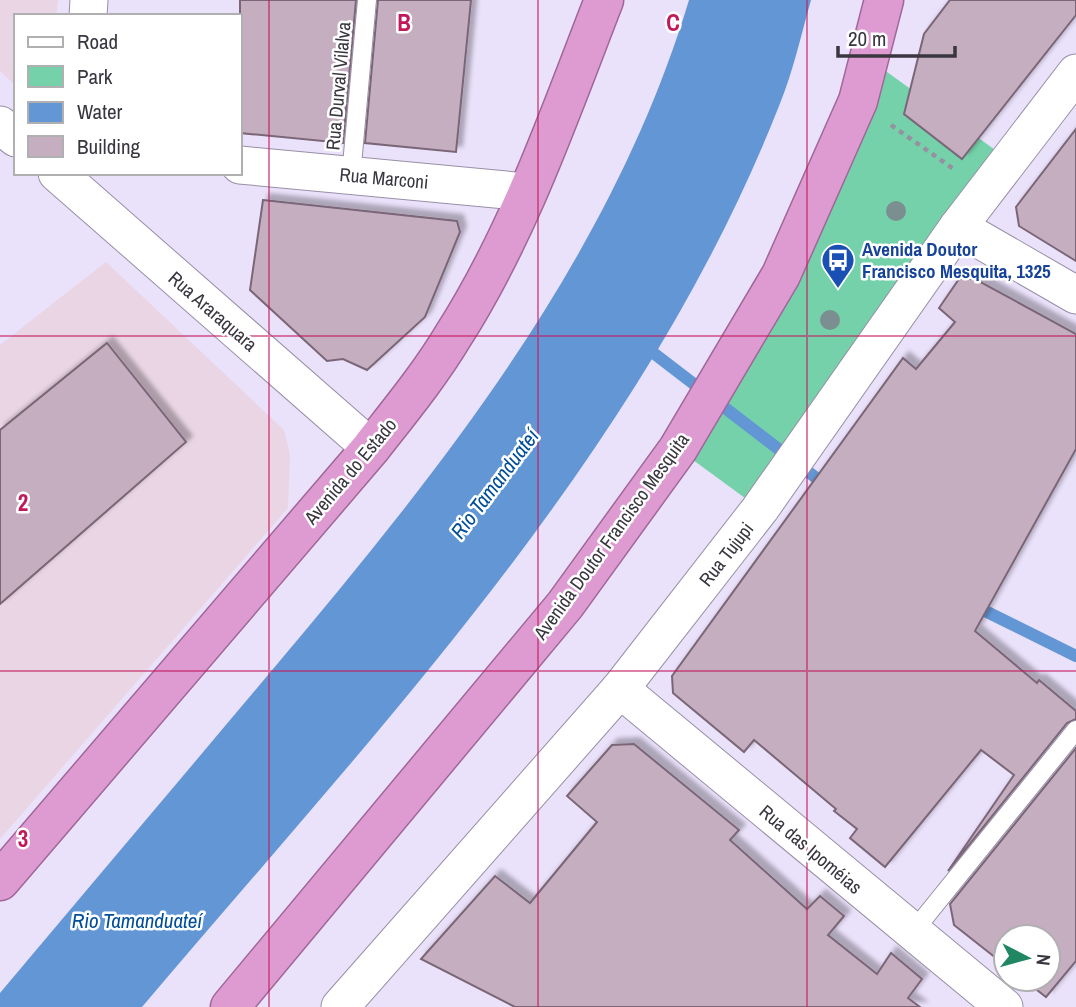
<svg xmlns="http://www.w3.org/2000/svg" width="1076" height="1007" font-family="'Archivo Narrow',sans-serif">
<defs>
<filter id="shadow"><feDropShadow dx="6" dy="-6" stdDeviation="2" flood-color="#0004"/></filter>
</defs>
<rect width="100%" height="100%" fill="#eae1fa"/>
<g fill="#e9d5e4">
<polygon points="0,0 58,0 56,16 16,16 16,86 0,71"/>
<polygon points="106,262 284,430 290,455 288,508 0,839 0,345"/>
</g>
<polygon fill="#74d1aa" points="869,59 1009,160 760,509 678,449"/>
<path fill="#6396d5" d="M689,0H811C801,35 793,72 779,106C643,452 379,727 142,1007H0V993C89,887 179,781 268,675C440,471 611,259 689,0Z"/>
<g fill="none" stroke-linecap="round" stroke-linejoin="round">
<g stroke="#6396d5" stroke-width="12">
<polyline points="643,345 828,487"/>
<polyline points="973,605 1076,656"/>
</g>
</g>
<g fill="#c4aec0" stroke="#7a6677" stroke-width="2" filter="url(#shadow)">
<polygon points="240,0 356,0 343,143 240,133"/>
<polygon points="378,0 471,0 456,152 365,143"/>
<polygon points="950,0 1076,0 1076,15 962,159 904,114 924,34"/>
<polygon points="1076,129 1076,261 1019,226 1016,207"/>
<polygon points="263,200 457,221 460,232 425,317 367,370 343,359 327,361 250,290"/>
<polygon points="959,279 975,279 1076,334 1076,449 975,631 1037,683 1039,680 1076,711 1076,719 1067,723 948,871 1014,775 981,750 885,867 850,838 857,829 834,811 836,809 754,740 744,752 673,693 672,676 903,358 916,369 955,322 939,308"/>
<polygon points="107,343 186,442 0,604 0,430"/>
<polygon points="634,744 739,830 730,840 807,909 820,896 844,916 828,935 877,974 891,953 922,979 908,998 920,1007 515,1007 421,959 495,876 530,903 597,822 567,796 612,745"/>
<polygon points="1076,748 1076,961 1046,997 1023,979 1048,979 1048,937 1006,937 1006,966 954,925 950,904"/>
</g>
<g fill="none" stroke-linecap="round" stroke-linejoin="round">
<defs>
<g id="service">
<polyline points="351,176 367,0"/>
<polyline points="912,933 1076,730"/>
</g>
<g id="minor">
<polyline points="88,16 89,0"/>
<polyline points="0,125 16,138"/>
<polyline points="240,165 527,192"/>
<polyline points="57,173 371,448"/>
<polyline points="958,227 1076,295"/>
<polyline points="620,689 1004,1007"/>
<polyline points="340,1007 620,689 760,509 958,227 1076,73"/>
</g>
<g id="trunk">
<path d="M0,881L371,448C399,412 429,376 453,336C519,233 560,113 604,0"/>
<polyline points="230,1007 565,605 678,449 781,275 858,101 884,0"/>
</g>
</defs>
<use href="#service" stroke="#988fa6" stroke-width="20"/>
<use href="#minor" stroke="#988fa6" stroke-width="39"/>
<use href="#trunk" stroke="#9f6797" stroke-width="41"/>
<polyline stroke="#9690a1" stroke-width="4.5" stroke-dasharray="5 5" stroke-linecap="butt" points="891,125 955,170"/>
<use href="#service" stroke="#fff" stroke-width="18"/>
<use href="#minor" stroke="#fff" stroke-width="37"/>
<use href="#trunk" stroke="#de9bd2" stroke-width="38"/>
</g>
<g fill="#7b8e90">
<circle cx="896" cy="211" r="10"/>
<circle cx="830" cy="320" r="10"/>
</g>
<path fill="none" stroke="#c2185b" stroke-width="2" stroke-opacity="0.55" d="M269,0V1007M538,0V1007M807,0V1007M0,336H1076M0,671H1076"/>
<defs>
<symbol id="bus-pin" viewBox="-11 -11 22 30"><path d="M0 17L-7.5 6A9.5 9.5 0 1 1 7.5 6Z" fill="#1a4fb4" stroke="#fff"/><path d="M-5-6H5V4H4V6H2V4H-2V6H-4V4H-5ZM-3.5-4V0h7V-4ZM-3.5 1.2v1.5H-2V1.2ZM2 1.2v1.5H3.5V1.2Z" fill="#fff"/></symbol>
</defs>
<g fill-rule="evenodd">
<use href="#bus-pin" x="819" y="241" width="38" height="52"/>
</g>
<g text-anchor="middle" stroke-width="5" stroke-linejoin="round" paint-order="stroke">
<g font-size="19" fill="#39363f" stroke="#fff">
<text transform="translate(338 86) rotate(-85)" y="7">Rua Durval Vilalva</text>
<text transform="translate(384 178) rotate(5)" y="7">Rua Marconi</text>
<text transform="translate(213 311) rotate(41)" y="7">Rua Araraquara</text>
<text transform="translate(350 471) rotate(-50)" y="7">Avenida do Estado</text>
<text transform="translate(611 536) rotate(-54)" y="7">Avenida Doutor Francisco Mesquita</text>
<text transform="translate(726 554) rotate(-52)" y="7">Rua Tujupi</text>
<text transform="translate(811 849) rotate(40)" y="7">Rua das Ipoméias</text>
</g>
<g font-size="19" font-weight="bold" fill="#164399" stroke="#fff" text-anchor="start">
<text x="862" y="256">Avenida Doutor<tspan x="862" dy="22">Francisco Mesquita, 1325</tspan></text>
</g>
<g font-size="21" font-style="italic" fill="#004e99" stroke="#fff">
<text transform="translate(495 484) rotate(-53)" y="7">Rio Tamanduateí</text>
<text x="137" y="928">Rio Tamanduateí</text>
</g>
</g>
<g font-size="23" text-anchor="middle" font-weight="bold" fill="#c2185b" stroke="#fff" stroke-width="5" stroke-linejoin="round" paint-order="stroke">
<text x="404" y="31">B</text>
<text x="673" y="31">C</text>
<text x="23" y="511">2</text>
<text x="23" y="847">3</text>
</g>
<rect x="14" y="14" width="228" height="161" fill="#ffffff" stroke="#b0afb2" stroke-width="2"/>
<rect x="28" y="37" width="35" height="10" fill="#ffffff" stroke="#b0afb2" stroke-width="2"/>
<text x="77" y="49" font-size="21" fill="#39363f">Road</text>
<rect x="28" y="66" width="35" height="21" fill="#74d1aa" stroke="#b0afb2" stroke-width="2"/>
<text x="77" y="84" font-size="21" fill="#39363f">Park</text>
<rect x="28" y="102" width="35" height="21" fill="#6396d5" stroke="#b0afb2" stroke-width="2"/>
<text x="77" y="119" font-size="21" fill="#39363f">Water</text>
<rect x="28" y="136" width="35" height="21" fill="#c4aec0" stroke="#b0afb2" stroke-width="2"/>
<text x="77" y="154" font-size="21" fill="#39363f">Building</text>
<g transform="translate(1027 958) rotate(96)"><circle r="33" fill="#ffffff" stroke="#b0afb2" stroke-width="2"/>
<path d="M0-5L12 26L0 18L-12 26Z" fill="#218762"/>
<text y="-10" font-size="19" font-weight="bold" text-anchor="middle" fill="#39363f">N</text>
</g>
<path d="M838 46v10h117v-10" fill="none" stroke="#39363f" stroke-width="3.5"/>
<text x="848" y="46" font-size="21" fill="#39363f" stroke="#ffffff" stroke-width="5" paint-order="stroke">20 m</text>
</svg>
